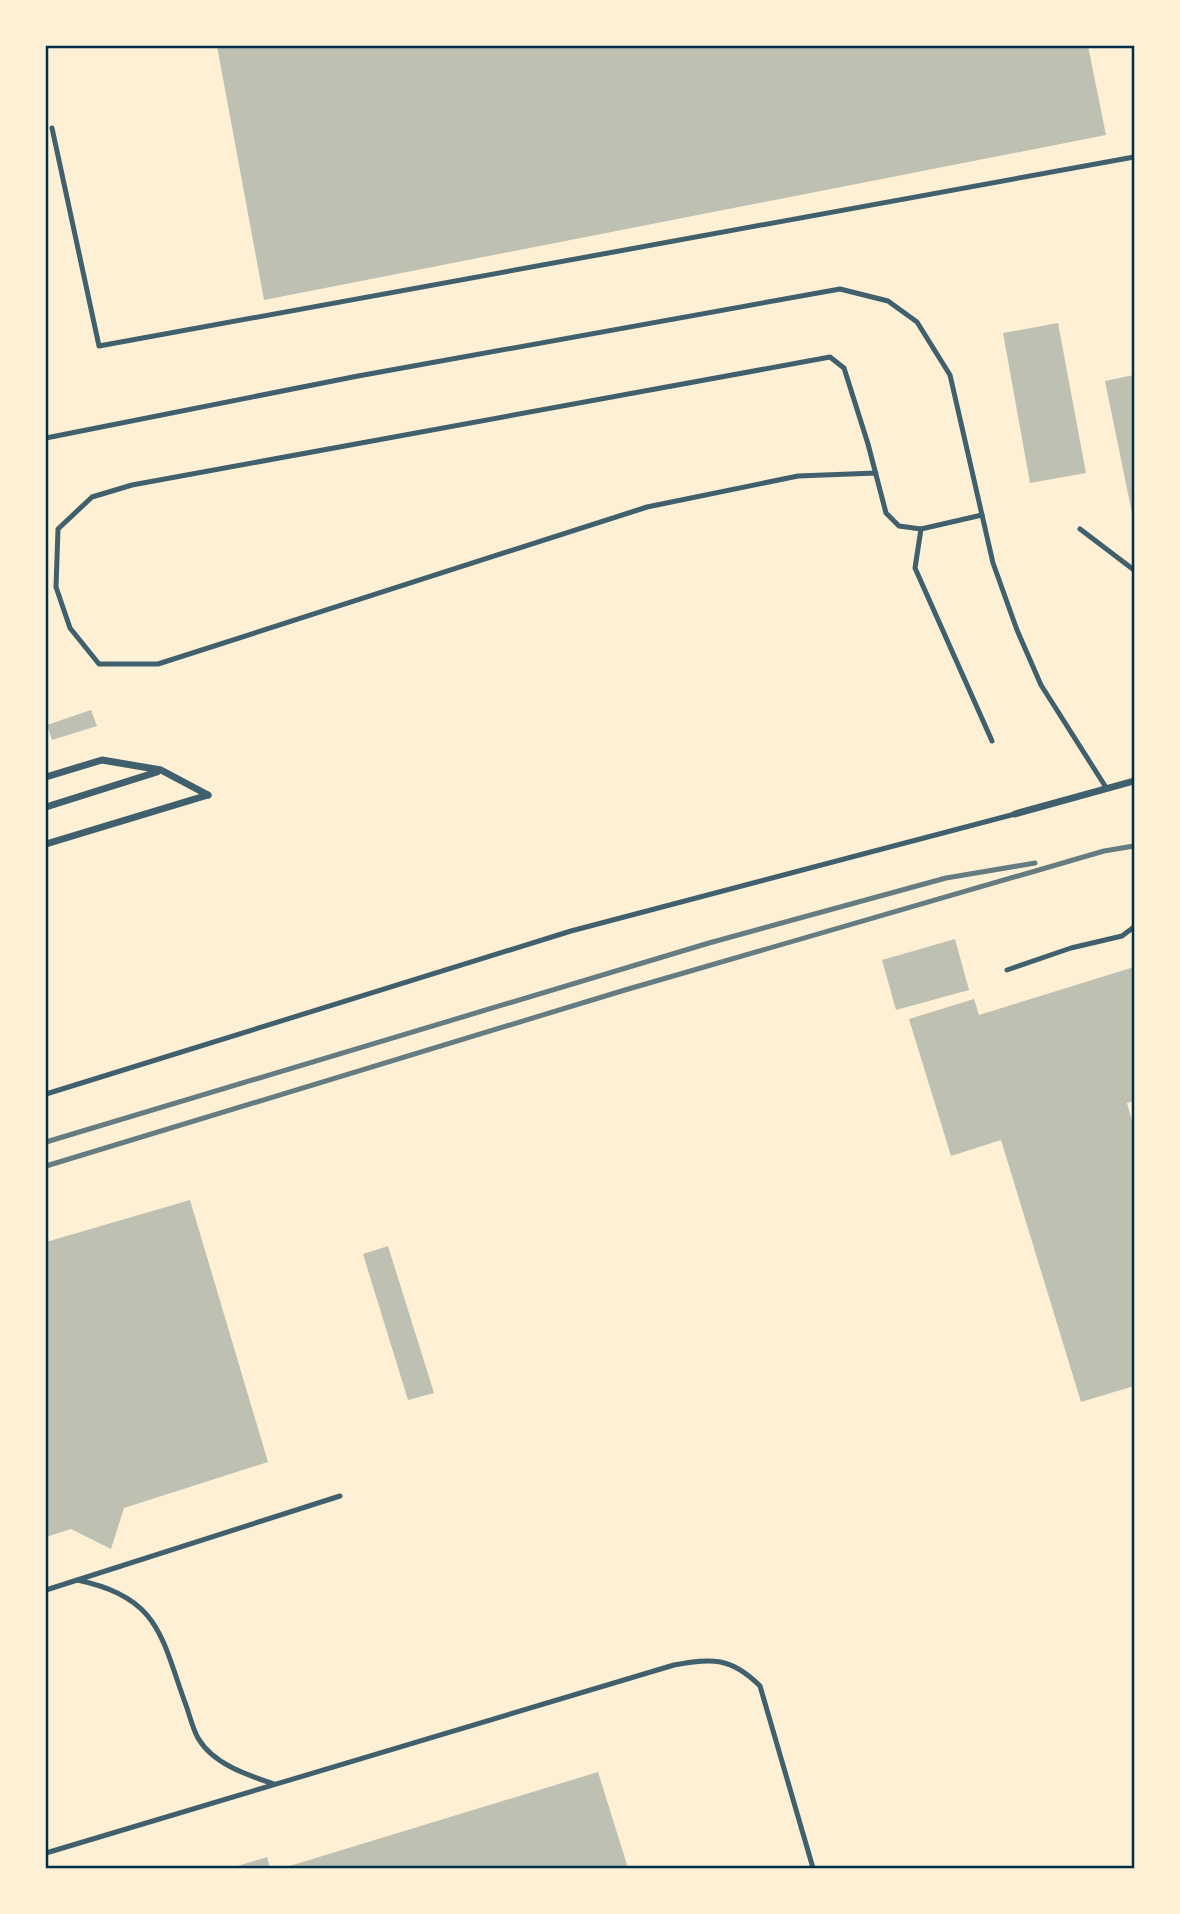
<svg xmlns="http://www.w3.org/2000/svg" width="1180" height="1914" font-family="'Archivo Narrow',sans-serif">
<rect width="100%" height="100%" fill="#fdf0d5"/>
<g fill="#bec0b2">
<polygon points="217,46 1088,46 1106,135 264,300"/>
<polygon points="1058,323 1086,473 1030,483 1003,333"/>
<polygon points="1134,375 1134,518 1133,518 1105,381"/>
<polygon points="91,710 97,726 52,740 47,725"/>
<polygon points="955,939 969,990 896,1010 882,960"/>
<polygon points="1134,967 1134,1101 1127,1103 1134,1128 1134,1386 1081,1402 1001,1140 951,1156 909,1019 974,999 979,1015"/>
<polygon points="190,1200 268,1462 124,1508 111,1549 71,1529 46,1537 46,1242"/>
<polygon points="388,1246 434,1393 408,1400 363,1254"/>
<polygon points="598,1772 628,1868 283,1868"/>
<polygon points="267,1857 270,1868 231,1868"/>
</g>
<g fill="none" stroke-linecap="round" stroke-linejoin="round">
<g stroke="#3f606c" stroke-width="5">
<polyline points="52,128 99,346 1134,157"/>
<polyline points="46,438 358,376 840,289 888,301 917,322 950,375 993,563 1017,630 1041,685 1107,789"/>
<polyline points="876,473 798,476 647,507 158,664 99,664 70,628 56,587 58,529 92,497 132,485 830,357 844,368 868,444 886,513 899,526 921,529 982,515"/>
<polyline points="921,529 915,568 992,741"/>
<polyline points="1080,529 1134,570"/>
<polyline points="1007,970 1071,948 1122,936 1134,927"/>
<polyline points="46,1094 571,931 1015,814"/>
<path d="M77,1580C161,1597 161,1638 187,1708C190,1717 193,1729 198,1738C213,1764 247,1775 274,1784"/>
<polyline points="46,1590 340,1496"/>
<path d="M46,1853L674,1665C712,1658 731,1657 760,1686L813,1868"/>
</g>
<g stroke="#3f606c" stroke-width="7">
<polyline points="46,777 102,760 161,770 208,795"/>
<polyline points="46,807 157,772"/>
<polyline points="1015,814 1134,781"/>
<polyline points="46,844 208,795"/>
</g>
<g stroke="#657d81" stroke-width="5">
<polyline points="46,1142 709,943 946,878 1035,863"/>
<polyline points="46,1166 625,990 1104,851 1134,846"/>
</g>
</g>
<rect width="1180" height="1914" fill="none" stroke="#fdf0d5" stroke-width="94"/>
<rect x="47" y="47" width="1086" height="1820" fill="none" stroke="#003049" stroke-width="2.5"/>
</svg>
